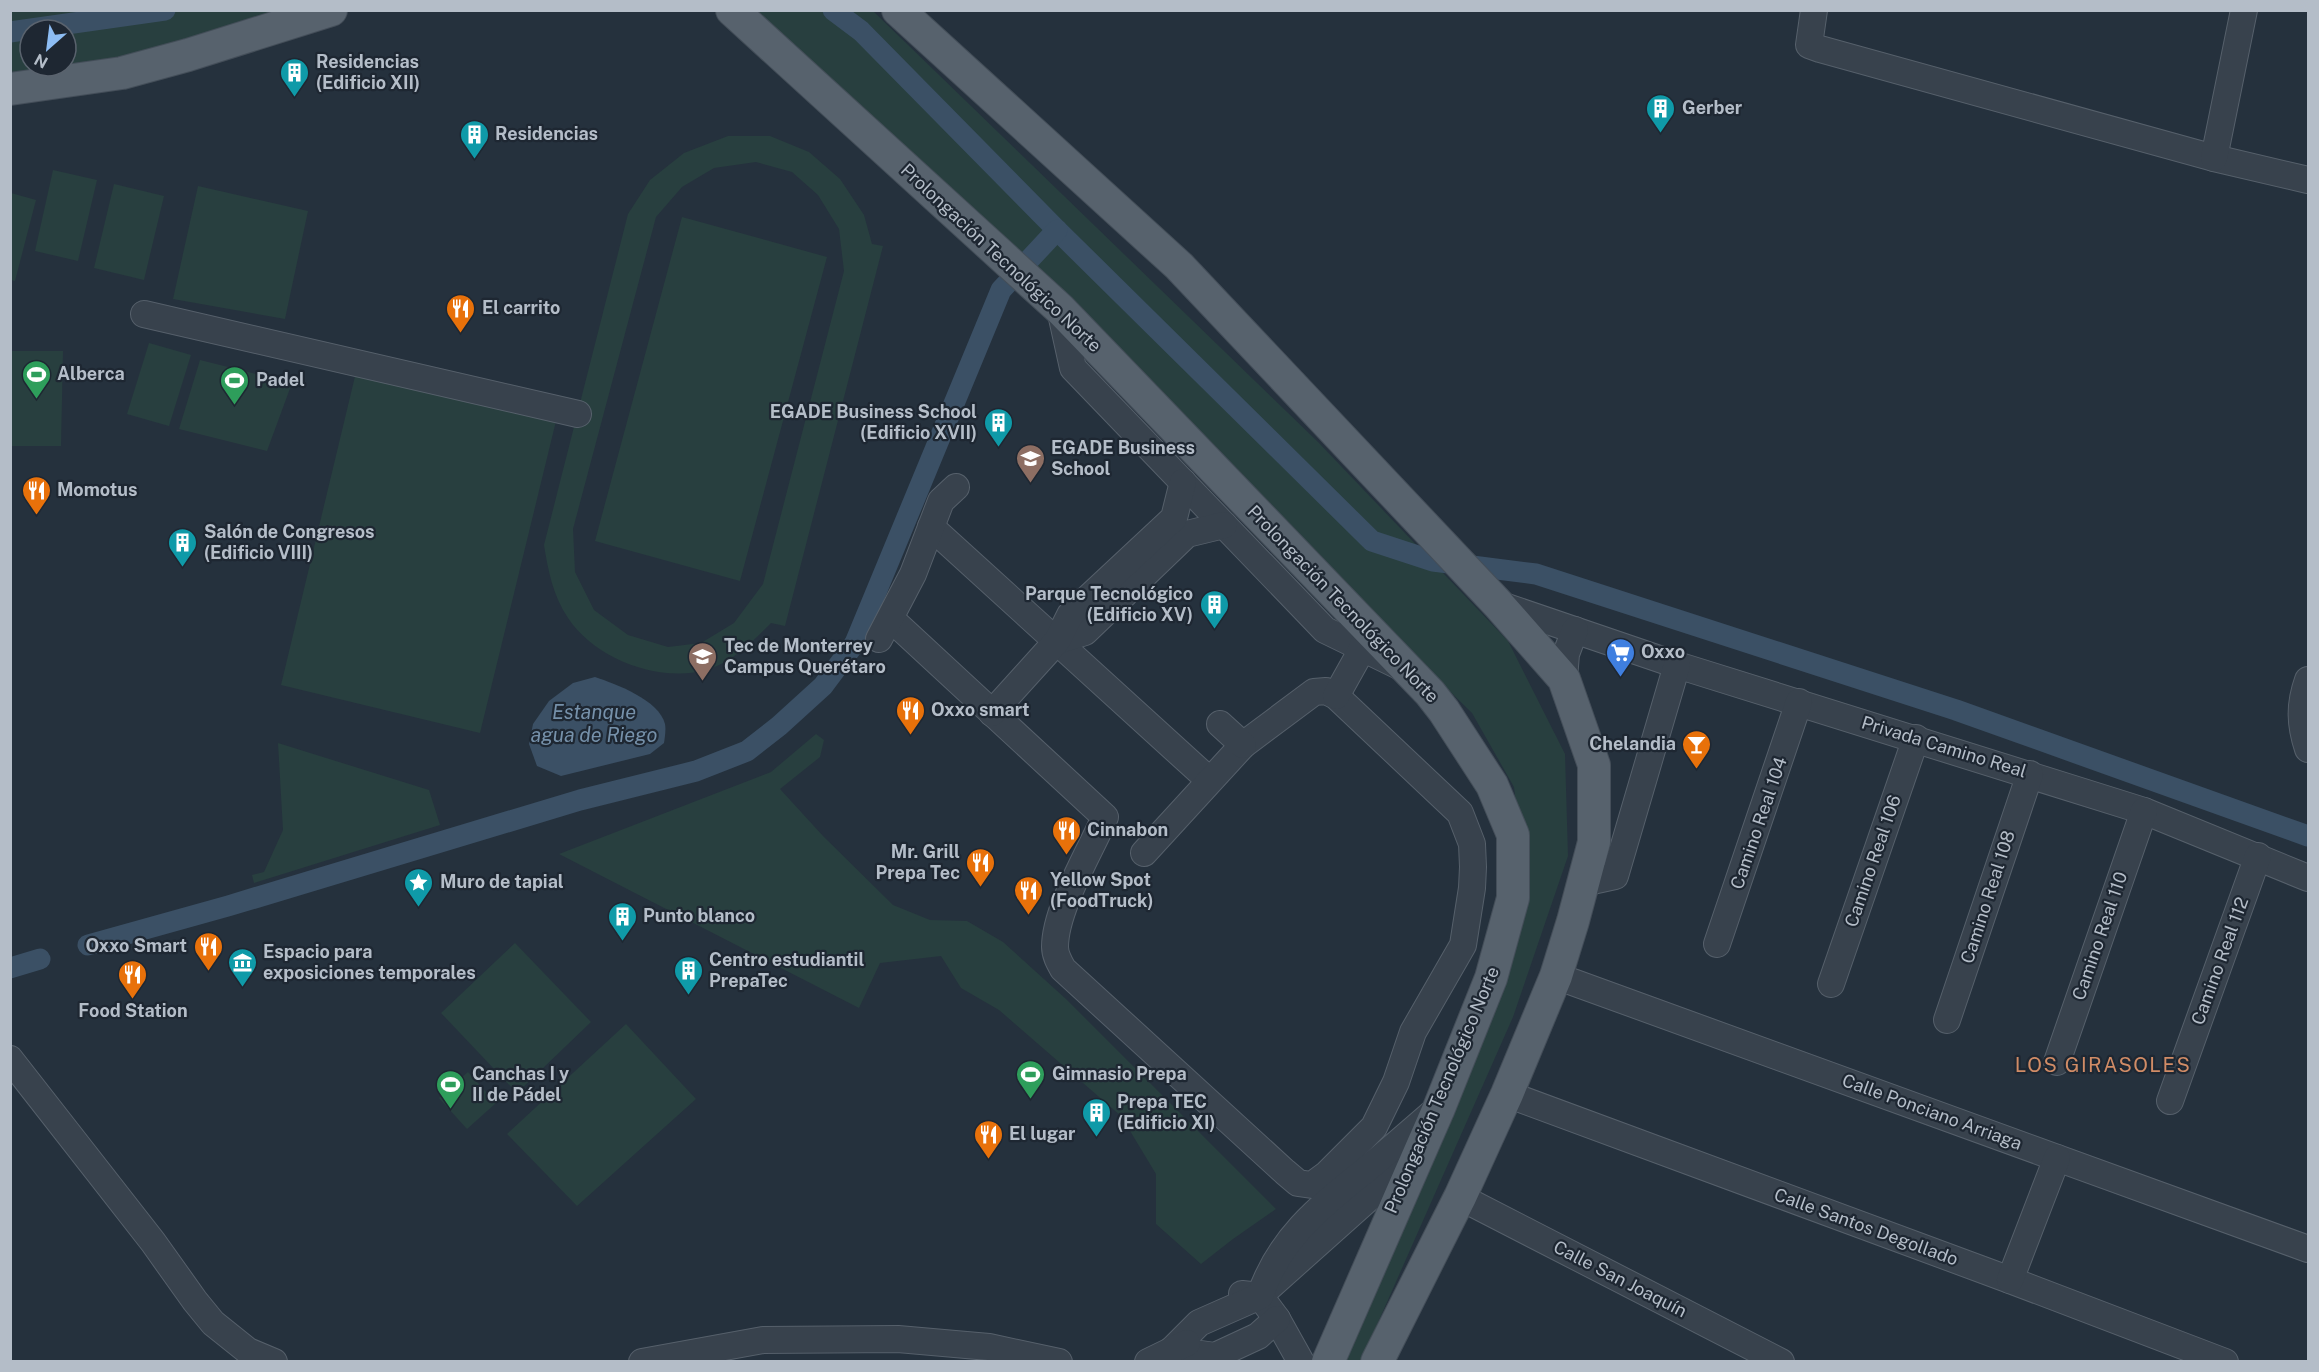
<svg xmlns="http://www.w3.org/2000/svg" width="2319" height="1372" font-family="'Public Sans',sans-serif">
<rect width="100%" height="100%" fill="#25313d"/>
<g fill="#283f3f" fill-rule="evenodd">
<path d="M11,11H297L124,63L11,74ZM30,30H66V66H30Z"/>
<polygon points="747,11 873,11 1318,442 1508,641 1565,754 1568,856 1513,1017 1361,1361 1342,1361 1526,883 1514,787 1472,713 809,61"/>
<path d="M728,136H770L809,152L840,179L864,215L872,244L883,246L785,626L771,623C753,641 734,661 709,669C661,684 596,660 568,618C553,596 548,570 544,545L628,214L650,180L684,153ZM756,162L792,172L818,195L839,229L844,271L763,584L734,623L701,643L668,647L628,635L594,610L575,572L573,529L656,217L682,187L714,168Z"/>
<polygon points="53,170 97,180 78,261 35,251"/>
<polygon points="114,184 164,196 144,280 94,268"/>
<polygon points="198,186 308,211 285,319 173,299"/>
<polygon points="11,193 36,200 15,281 11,280"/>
<polygon points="682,217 827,257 740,581 595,541"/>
<polygon points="149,343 191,355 169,426 127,414"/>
<polygon points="11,351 63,351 61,446 11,446"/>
<polygon points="200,360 292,383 267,451 179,429"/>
<polygon points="357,368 557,417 480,733 281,685"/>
<polygon points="816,734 824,740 820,757 780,789 823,836 893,905 930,920 967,921 1003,942 1066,999 1276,1209 1233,1239 1201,1264 1156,1224 1156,1174 1121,1116 999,1010 961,988 941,956 880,963 859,1008 559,854 771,772"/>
<polygon points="278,743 429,790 440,825 254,883 252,875 264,872 283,830"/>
<polygon points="515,943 591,1022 517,1093 441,1013"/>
<polygon points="626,1024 696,1099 577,1206 507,1134"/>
<polygon points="468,1072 496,1103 467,1129 439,1098"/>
</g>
<path fill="#3b5065" d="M595,677C616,684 659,700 665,724C666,729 665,737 664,743L650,754L561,776L537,766L529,744L533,724L549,701L573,683Z"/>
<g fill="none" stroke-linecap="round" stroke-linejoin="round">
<g stroke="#3b5065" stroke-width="21">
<polyline points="833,10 861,31 1057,230 1372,541 1433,561 1536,574 1956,710 2308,836"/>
<polyline points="10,32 165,10"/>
<polyline points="88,945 228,906 580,800 696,771 747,751 779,726 823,686 855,643 1001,290 1057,230"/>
<polyline points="10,968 40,959"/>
</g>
<defs>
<g id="minor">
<polyline points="1814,10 1809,45 1820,49 2214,158 2308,180"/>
<polyline points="2214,158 2244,10"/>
<polyline points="1060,309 1073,368 1325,630 1399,666"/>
<polyline points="144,314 578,414"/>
<polyline points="931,527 1209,780"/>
<polyline points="1498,604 1677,665 2144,811 2308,878"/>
<path d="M891,619L1105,817C1090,852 1055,909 1055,947C1055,955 1059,962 1063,969L1285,1172L1298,1183L1312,1185L1327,1174L1374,1127L1396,1082L1413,1032L1463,945L1472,888L1473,867L1472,844L1460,813L1336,696L1326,691L1314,692L1243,745L1144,853"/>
<polyline points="879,639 913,574 941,501 956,487"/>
<polyline points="1057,641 1085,632 1187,534 1224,525"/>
<polyline points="1564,679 1566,654 1575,630"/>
<path d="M2308,680C2299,705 2300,725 2308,749"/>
<polyline points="1336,696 1360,653 1368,632"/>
<polyline points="992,713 1057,641 1070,615 1174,518 1183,482"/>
<polyline points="1220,724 1243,745"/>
<polyline points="1583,883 1615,876 1677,665"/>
<polyline points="1717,944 1799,702"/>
<polyline points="1556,976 2308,1249"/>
<polyline points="1831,984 1916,738"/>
<polyline points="1947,1020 2030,774"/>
<polyline points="10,1059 153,1242 195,1301 213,1323 248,1351 274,1362"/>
<polyline points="2057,1062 2144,811"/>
<polyline points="1507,1094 2010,1280 2225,1362"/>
<polyline points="2170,1101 2258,856"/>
<polyline points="1460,1197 1781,1362"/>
<polyline points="2010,1280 2057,1158"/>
<polyline points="1268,1288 1417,1155"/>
<polyline points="1242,1294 1260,1296 1277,1319 1301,1362"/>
<path d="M1172,1350L1199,1323L1260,1296C1280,1237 1321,1206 1367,1169C1391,1149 1414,1129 1437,1109"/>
<polyline points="1172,1350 1215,1356 1258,1336 1277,1319"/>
<polyline points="642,1362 763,1340 898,1339 989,1347 1059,1362"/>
<polyline points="1148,1362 1187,1343"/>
</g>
<g id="major">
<polyline points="732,10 1060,309 1430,693 1444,711 1492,785 1513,835 1513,898 1491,978 1439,1108 1328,1362"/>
<polyline points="898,10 1179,266 1498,604 1564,679 1594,765 1594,842 1573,921 1556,976 1507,1094 1460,1197 1377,1362"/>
<polyline points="10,89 122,73 188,55 331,10"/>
</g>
</defs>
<use href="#minor" stroke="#56606b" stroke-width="28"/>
<use href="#major" stroke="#444e59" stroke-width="34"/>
<use href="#minor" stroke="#38424d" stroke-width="26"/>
<use href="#major" stroke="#57626d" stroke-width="32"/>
</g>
<defs>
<symbol id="building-pin" viewBox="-11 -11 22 30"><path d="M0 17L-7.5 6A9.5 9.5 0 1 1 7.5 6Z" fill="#0f9aa8" stroke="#1e2732"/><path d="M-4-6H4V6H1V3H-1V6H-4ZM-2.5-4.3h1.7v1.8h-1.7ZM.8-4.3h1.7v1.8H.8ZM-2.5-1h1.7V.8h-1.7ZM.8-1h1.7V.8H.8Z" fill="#fff"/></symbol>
<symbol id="restaurant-pin" viewBox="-11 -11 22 30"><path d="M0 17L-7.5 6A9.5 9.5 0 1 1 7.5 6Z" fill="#e8710a" stroke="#1e2732"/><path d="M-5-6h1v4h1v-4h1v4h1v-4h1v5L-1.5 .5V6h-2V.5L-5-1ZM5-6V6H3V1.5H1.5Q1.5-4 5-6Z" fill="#fff"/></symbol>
<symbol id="stadium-pin" viewBox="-11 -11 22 30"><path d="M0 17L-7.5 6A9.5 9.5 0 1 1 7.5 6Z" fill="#2e9e5b" stroke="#1e2732"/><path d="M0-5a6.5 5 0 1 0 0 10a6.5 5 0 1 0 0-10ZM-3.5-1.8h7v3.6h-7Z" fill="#fff"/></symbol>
<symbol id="university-pin" viewBox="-11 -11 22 30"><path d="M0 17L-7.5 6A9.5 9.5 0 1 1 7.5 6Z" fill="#8d6e63" stroke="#1e2732"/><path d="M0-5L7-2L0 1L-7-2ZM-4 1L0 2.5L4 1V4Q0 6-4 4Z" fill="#fff"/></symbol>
<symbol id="supermarket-pin" viewBox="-11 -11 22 30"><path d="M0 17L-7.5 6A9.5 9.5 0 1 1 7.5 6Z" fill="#3f7fe0" stroke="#1e2732"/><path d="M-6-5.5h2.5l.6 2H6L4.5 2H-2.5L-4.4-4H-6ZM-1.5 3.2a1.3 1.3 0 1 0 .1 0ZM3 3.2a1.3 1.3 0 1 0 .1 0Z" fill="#fff"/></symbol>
<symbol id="bar-pin" viewBox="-11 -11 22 30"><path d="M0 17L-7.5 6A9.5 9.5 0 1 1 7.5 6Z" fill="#e8710a" stroke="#1e2732"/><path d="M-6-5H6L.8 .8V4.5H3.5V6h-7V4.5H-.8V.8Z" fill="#fff"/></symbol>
<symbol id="sight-pin" viewBox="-11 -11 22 30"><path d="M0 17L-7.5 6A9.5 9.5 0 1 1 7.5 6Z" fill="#0f9aa8" stroke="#1e2732"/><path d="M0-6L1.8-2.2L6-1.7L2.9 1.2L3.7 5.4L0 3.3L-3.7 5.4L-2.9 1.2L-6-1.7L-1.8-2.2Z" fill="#fff"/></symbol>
<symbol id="museum-pin" viewBox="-11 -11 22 30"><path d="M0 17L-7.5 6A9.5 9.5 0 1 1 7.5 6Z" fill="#0f9aa8" stroke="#1e2732"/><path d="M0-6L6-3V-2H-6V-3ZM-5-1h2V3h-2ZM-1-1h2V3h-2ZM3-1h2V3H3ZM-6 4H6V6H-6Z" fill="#fff"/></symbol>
</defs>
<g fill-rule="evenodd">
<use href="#building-pin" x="278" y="56" width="33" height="45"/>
<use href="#building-pin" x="1644" y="92" width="33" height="45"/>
<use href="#building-pin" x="458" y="118" width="33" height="45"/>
<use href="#restaurant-pin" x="444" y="292" width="33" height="45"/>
<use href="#stadium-pin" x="20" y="358" width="33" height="45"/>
<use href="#stadium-pin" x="218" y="364" width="33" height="45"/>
<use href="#building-pin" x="982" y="406" width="33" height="45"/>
<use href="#university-pin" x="1014" y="442" width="33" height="45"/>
<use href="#restaurant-pin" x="20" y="474" width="33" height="45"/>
<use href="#building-pin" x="166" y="526" width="33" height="45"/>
<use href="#building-pin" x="1198" y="588" width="33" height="45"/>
<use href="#supermarket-pin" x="1604" y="636" width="33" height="45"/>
<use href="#university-pin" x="686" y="640" width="33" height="45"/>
<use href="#restaurant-pin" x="894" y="694" width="33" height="45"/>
<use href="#bar-pin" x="1680" y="728" width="33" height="45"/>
<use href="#restaurant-pin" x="1050" y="814" width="33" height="45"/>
<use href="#restaurant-pin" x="964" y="846" width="33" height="45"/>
<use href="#sight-pin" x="402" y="866" width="33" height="45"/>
<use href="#restaurant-pin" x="1012" y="874" width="33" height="45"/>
<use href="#building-pin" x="606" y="900" width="33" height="45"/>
<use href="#restaurant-pin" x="192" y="930" width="33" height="45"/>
<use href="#museum-pin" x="226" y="946" width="33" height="45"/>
<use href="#building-pin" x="672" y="954" width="33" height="45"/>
<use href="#restaurant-pin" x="116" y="958" width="33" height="45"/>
<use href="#stadium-pin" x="1014" y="1058" width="33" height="45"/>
<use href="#stadium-pin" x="434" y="1068" width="33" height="45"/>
<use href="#building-pin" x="1080" y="1096" width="33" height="45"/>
<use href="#restaurant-pin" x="972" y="1118" width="33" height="45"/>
</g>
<g text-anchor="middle" stroke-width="4.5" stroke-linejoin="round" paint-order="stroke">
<g font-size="18" font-weight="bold" fill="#b4bdc8" stroke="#1e2732" text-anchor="start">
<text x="316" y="68">Residencias<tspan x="316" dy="21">(Edificio XII)</tspan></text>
<text x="1682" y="114">Gerber</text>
<text x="495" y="140">Residencias</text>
<text x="482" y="314">El carrito</text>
<text x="57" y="380">Alberca</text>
<text x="256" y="386">Padel</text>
<text x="977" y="418" text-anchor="end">EGADE Business School<tspan x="977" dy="21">(Edificio XVII)</tspan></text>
<text x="1051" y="454">EGADE Business<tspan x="1051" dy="21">School</tspan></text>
<text x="57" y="496">Momotus</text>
<text x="204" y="538">Salón de Congresos<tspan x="204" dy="21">(Edificio VIII)</tspan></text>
<text x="1193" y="600" text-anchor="end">Parque Tecnológico<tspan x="1193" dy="21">(Edificio XV)</tspan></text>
<text x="724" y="652">Tec de Monterrey<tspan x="724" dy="21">Campus Querétaro</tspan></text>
<text x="1641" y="658">Oxxo</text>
<text x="931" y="716">Oxxo smart</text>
<text x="1676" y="750" text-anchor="end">Chelandia</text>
<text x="1087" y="836">Cinnabon</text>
<text x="960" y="858" text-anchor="end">Mr. Grill<tspan x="960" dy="21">Prepa Tec</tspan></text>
<text x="1050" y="886">Yellow Spot<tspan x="1050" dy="21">(FoodTruck)</tspan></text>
<text x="440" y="888">Muro de tapial</text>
<text x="643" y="922">Punto blanco</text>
<text x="187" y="952" text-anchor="end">Oxxo Smart</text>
<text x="263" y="958">Espacio para<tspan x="263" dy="21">exposiciones temporales</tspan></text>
<text x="709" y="966">Centro estudiantil<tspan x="709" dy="21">PrepaTec</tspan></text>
<text x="133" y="1017" text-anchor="middle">Food Station</text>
<text x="472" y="1080">Canchas I y<tspan x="472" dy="21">II de Pádel</tspan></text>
<text x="1052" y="1080">Gimnasio Prepa</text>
<text x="1117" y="1108">Prepa TEC<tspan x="1117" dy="21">(Edificio XI)</tspan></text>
<text x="1009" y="1140">El lugar</text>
</g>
<g font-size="18" fill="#b4bdc8" stroke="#1e2732">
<text transform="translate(1001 258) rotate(43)" y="6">Prolongación Tecnológico Norte</text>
<text transform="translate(1343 604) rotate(46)" y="6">Prolongación Tecnológico Norte</text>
<text transform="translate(1944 747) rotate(17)" y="6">Privada Camino Real</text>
<text transform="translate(1759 823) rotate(-71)" y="6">Camino Real 104</text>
<text transform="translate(1873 861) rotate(-71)" y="6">Camino Real 106</text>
<text transform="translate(1988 897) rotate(-72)" y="6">Camino Real 108</text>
<text transform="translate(2100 936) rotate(-71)" y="6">Camino Real 110</text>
<text transform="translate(2220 961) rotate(-70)" y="6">Camino Real 112</text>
<text transform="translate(1442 1090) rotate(-67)" y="6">Prolongación Tecnológico Norte</text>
<text transform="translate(1932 1112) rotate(20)" y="6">Calle Ponciano Arriaga</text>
<text transform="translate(1866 1227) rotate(20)" y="6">Calle Santos Degollado</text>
<text transform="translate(1620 1279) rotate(27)" y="6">Calle San Joaquín</text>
</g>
<g font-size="20" font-style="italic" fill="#7691aa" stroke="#1e2732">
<text x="594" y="719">Estanque<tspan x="594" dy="23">agua de Riego</tspan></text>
</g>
<g font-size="20" letter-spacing="1.5" fill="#d18c66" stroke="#1e2732">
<text x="2103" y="1072">LOS GIRASOLES</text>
</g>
</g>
<rect width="2319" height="1372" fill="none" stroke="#b4bdc8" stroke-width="24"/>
<g transform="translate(48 48) rotate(208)"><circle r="28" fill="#1e2732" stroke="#5a636e" stroke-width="1.5"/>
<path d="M0-4.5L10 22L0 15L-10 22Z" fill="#8dbdf4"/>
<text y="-9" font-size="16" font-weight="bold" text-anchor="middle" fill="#b4bdc8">N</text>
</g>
</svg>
